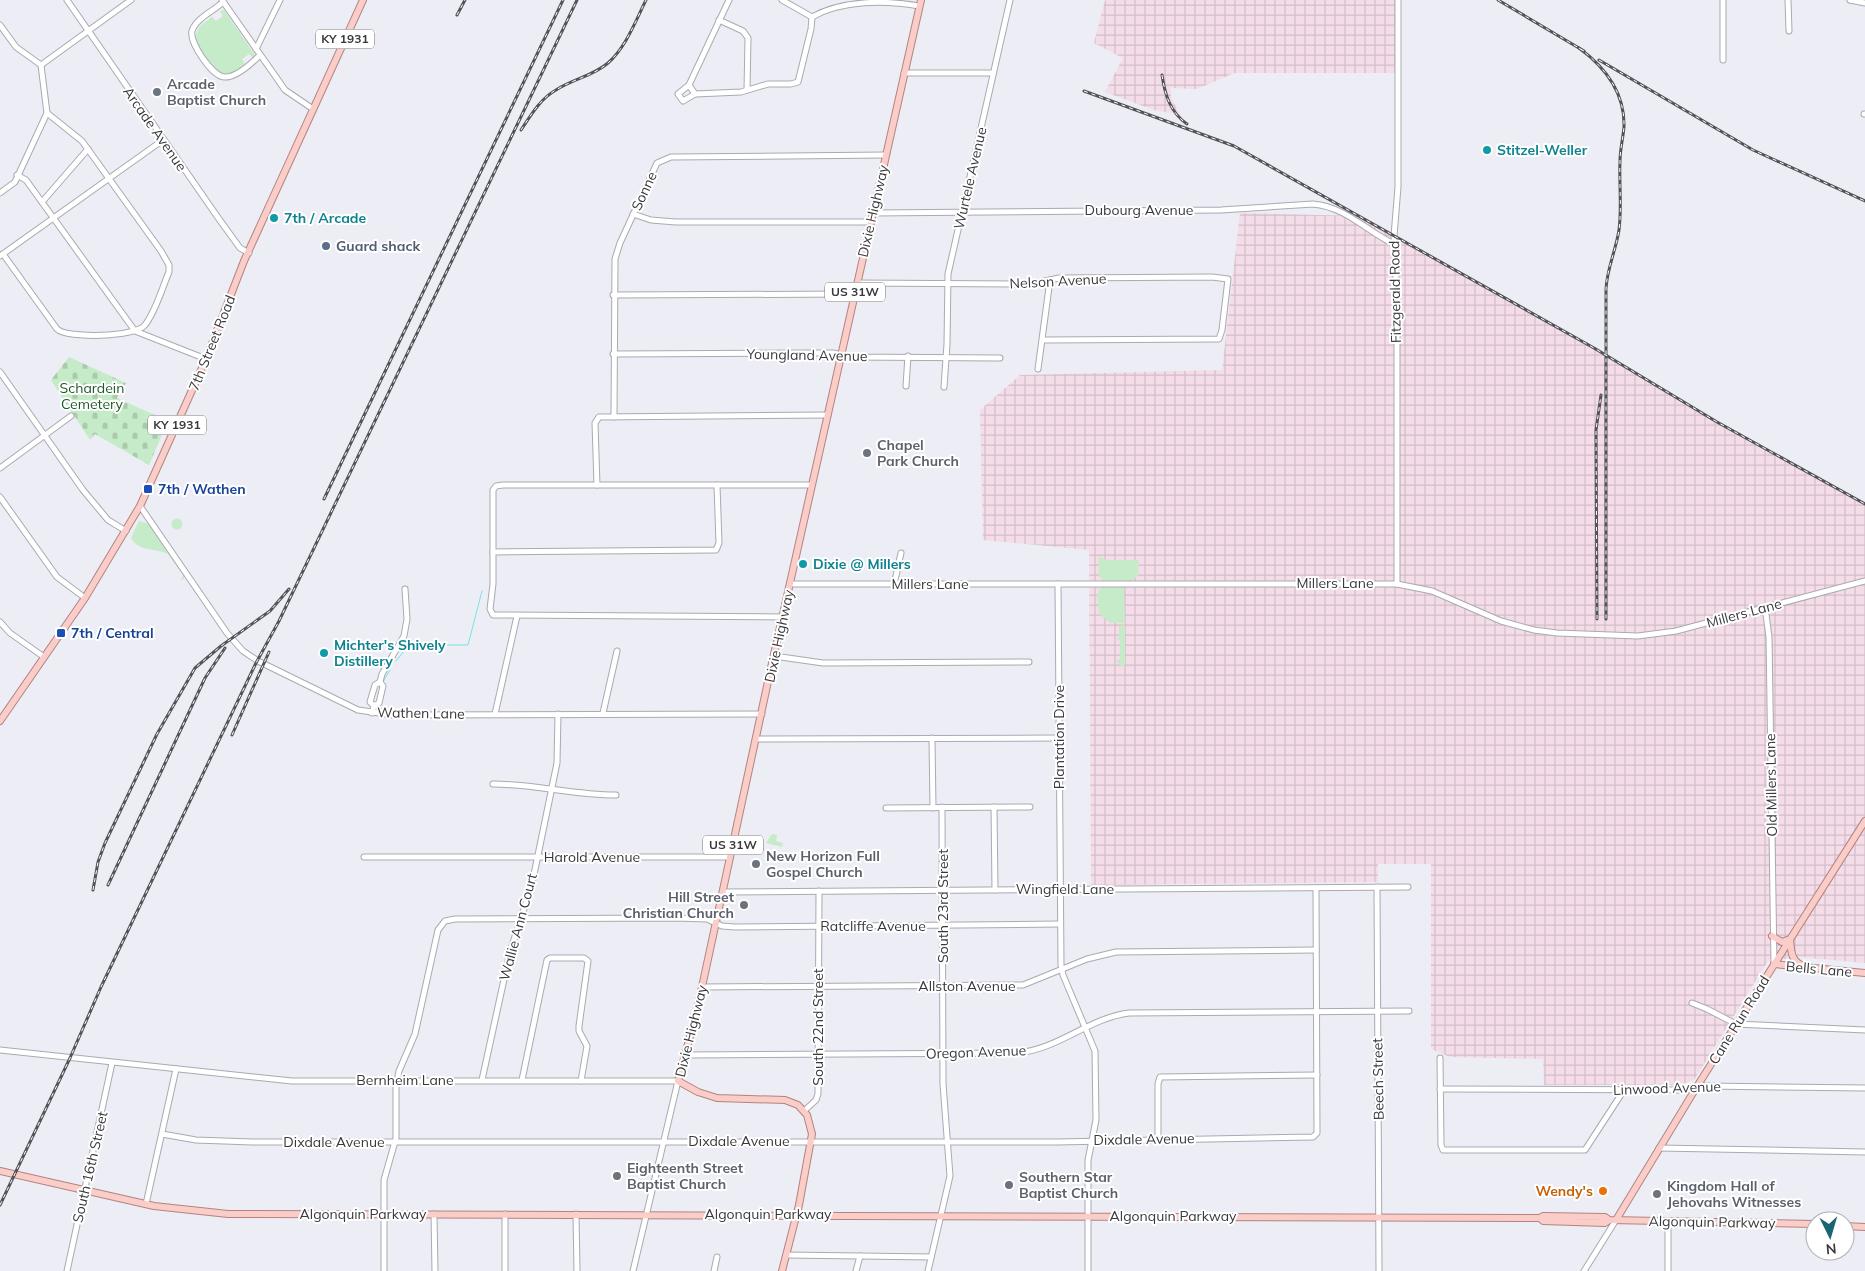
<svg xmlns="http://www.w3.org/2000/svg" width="1865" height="1271" font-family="Mulish,sans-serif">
<defs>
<pattern id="industrial-grid" width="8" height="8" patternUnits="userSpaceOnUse" patternTransform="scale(1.25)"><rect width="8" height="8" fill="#f4dce8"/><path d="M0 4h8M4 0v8" fill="none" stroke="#d2bec8"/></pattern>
<pattern id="cemetery-stones" width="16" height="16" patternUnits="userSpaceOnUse" patternTransform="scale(1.25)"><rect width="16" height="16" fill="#c6ebc8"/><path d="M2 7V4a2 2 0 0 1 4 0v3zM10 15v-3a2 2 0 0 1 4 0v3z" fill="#abcaad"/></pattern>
</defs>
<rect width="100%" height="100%" fill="#ecedf5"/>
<g fill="url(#industrial-grid)">
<polygon points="1105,0 1395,0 1396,73 1234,73 1197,89 1171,88 1171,97 1180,115 1154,110 1105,92 1123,58 1094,43"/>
<polygon points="1240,213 1360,216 1617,361 1717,422 1865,504 1865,963 1800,957 1768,961 1694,1080 1680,1085 1544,1085 1543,1059 1450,1057 1431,1049 1431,864 1378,864 1378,882 1091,885 1089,550 983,540 980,410 1020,375 1222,370"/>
</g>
<g fill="#c6ebc8">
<path d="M224,10L255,55L253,58L249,54L242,59L245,64C240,67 235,73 228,74C214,75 198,48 195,36L200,26L212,17L216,21L223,16L220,11Z"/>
<circle cx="177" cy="524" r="5.5"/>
<path d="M139,521L149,524L185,574L184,579L181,580L183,575L168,554C156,548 139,552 131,538Z"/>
<polygon points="1098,556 1106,560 1139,560 1138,576 1130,581 1103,581 1099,575"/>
<polygon points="1101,587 1124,587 1125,623 1111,623 1099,614 1097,595"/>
<polygon points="1125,625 1125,665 1122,667 1116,661 1120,659 1120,640 1116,639 1119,637 1119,626"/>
<polygon points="772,834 777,835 776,841 783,843 782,847 766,843"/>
</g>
<polygon fill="url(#cemetery-stones)" points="69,357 126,383 117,398 168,421 149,465 95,434 90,440 51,380"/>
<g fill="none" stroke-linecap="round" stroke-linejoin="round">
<g stroke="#7ae3e7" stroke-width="1">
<polyline points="396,661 409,645 468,645 482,591"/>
<polyline points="383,682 390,670"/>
<polyline points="378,705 382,709 398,710"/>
</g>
<defs>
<g id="minor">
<polyline points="67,0 219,219 240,248 249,253"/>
<polyline points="222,0 285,90 313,109"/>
<polyline points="729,0 689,85 695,94 741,92 768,84 791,84 798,82 811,29 812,17"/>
<polyline points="782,0 812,17"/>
<polyline points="1723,0 1723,60"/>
<polyline points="1788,0 1789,31"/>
<polyline points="1850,0 1865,3"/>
<path d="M223,2C214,11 196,18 192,31C189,42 212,76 224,77C236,78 252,63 260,55"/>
<path d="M812,17C842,0 885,0 919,6"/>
<polyline points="719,20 743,31 748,38 747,90"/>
<polyline points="0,25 16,47 41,65"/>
<polyline points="256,49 280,0"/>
<polyline points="41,65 131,0"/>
<polyline points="904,73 993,73"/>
<polyline points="689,85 678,94 683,101 695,94"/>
<polyline points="1864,114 1865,114"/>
<polyline points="17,175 26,180 135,331 206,359"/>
<polyline points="0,193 15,182 47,113 41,65"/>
<polyline points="42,202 88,149"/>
<path d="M872,213L1221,210L1313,204C1346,207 1366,231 1394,244"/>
<polyline points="633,214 651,220 676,222 870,222"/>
<path d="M3,254L57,329C67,339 136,337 145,325C156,311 162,288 169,272V265L161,251L82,141L47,113"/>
<polyline points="0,256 163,140"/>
<polyline points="857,283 1016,284 1036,283 1059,278 1212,277 1228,279 1222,330 1219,339 1043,340"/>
<polyline points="613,295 854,294"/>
<polyline points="613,354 807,353 833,353 850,357 1000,358"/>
<polyline points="1038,369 1050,280"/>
<polyline points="0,372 83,490 108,520 126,531"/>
<polyline points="906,386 908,356"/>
<polyline points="944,387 947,344 948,274 1010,0"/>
<polyline points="614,417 615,259 620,243 657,163 671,157 885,155"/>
<polyline points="0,468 71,416"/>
<polyline points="597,485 595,423 599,417 828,415"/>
<polyline points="0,497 57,577 85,598"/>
<polyline points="140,506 227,633 243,651 258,661 358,710 393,715 762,714"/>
<polyline points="493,552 716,550 719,543 717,485"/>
<polyline points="790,584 1397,584 1432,591 1501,621 1534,630 1557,633 1638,636 1676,631 1865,581"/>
<polyline points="1058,584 1061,965 1063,975 1095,1051 1096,1120 1088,1160 1088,1271"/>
<polyline points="1397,584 1397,300 1394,236 1398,187 1398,0"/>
<polyline points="894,585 901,553"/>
<polyline points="1765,607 1769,637 1774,964"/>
<polyline points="783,617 493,615 490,609 493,584 493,490 496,486 503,485 812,485"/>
<polyline points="0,622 10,633 44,657"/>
<polyline points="774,656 823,663 1029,662"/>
<polyline points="380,682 382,674 404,636 407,619 405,589"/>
<polyline points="372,713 374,706 370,702 375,685 380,682 383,686 379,703 374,706"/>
<polyline points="603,713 617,651"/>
<polyline points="495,714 517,616"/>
<polyline points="932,738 933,808"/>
<polyline points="757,739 1059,738"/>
<path d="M493,784C534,784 574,795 616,795"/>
<polyline points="994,807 995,890"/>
<polyline points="886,808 1030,807"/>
<polyline points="364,857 730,857"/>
<polyline points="1377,887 1379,1271"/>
<polyline points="723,892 1408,887"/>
<polyline points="702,987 1023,985 1087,959 1116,952 1316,950"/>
<polyline points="1692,1003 1707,1009 1736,1024 1865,1030"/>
<polyline points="0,1050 292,1081 678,1081 633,1271"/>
<path d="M686,1055L1017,1053C1057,1050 1089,1018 1129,1013L1409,1011"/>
<polyline points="1440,1058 1441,1145 1443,1150 1585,1150 1624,1090"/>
<polyline points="482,1080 510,952 532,884 557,763 558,714"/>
<polyline points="522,1080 547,960 550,958 584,958 588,961 579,1026 579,1031 587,1046 581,1081"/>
<polyline points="1440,1089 1684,1090 1704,1086 1865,1088"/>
<polyline points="804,1111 816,1100 818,1094 819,891"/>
<polyline points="162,1134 196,1140 252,1142 1057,1142 1313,1137 1317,1133 1316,888"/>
<polyline points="1158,1139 1158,1084 1160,1077 1317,1075"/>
<polyline points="1659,1148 1865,1152"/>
<polyline points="146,1204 176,1069"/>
<polyline points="434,1214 435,1271"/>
<polyline points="505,1214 505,1271"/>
<polyline points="576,1214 577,1271"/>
<polyline points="786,1255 860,1256 856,1271"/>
<polyline points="860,1256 931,1257"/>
<polyline points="67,1271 112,1063"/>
<polyline points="384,1271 384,1180 396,1138 396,1087 399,1071 415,1034 438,930 445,921 455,919 676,918 707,919 722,926 735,927 1060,924"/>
<polyline points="714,1271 717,1257"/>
<polyline points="928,1271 950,1176 943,1084 942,807"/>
<polyline points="1584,1271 1616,1220"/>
<polyline points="1668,1271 1668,1221"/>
</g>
<g id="major">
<polyline points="0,721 85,598 140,506 206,359 244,261 363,0"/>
<path d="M1772,936L1782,942L1790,939C1791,951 1791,962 1804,966"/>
<polyline points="1774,964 1865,973"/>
<polyline points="0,1171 154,1206 228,1214 1540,1218 1543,1216 1605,1217 1609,1220 1815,1224"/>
<polyline points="1540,1218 1543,1221 1605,1223 1609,1220"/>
<polyline points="1616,1220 1696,1088 1865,821"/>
<polyline points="1845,1226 1865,1227"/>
<polyline points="782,1271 799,1205 812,1134 807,1115 798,1105 785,1100 717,1098 698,1092 678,1081 697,1010 772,663 921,0"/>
</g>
</defs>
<use href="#minor" stroke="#a9aab2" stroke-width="7"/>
<use href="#major" stroke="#b48380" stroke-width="8"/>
<use href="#minor" stroke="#fff" stroke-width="5"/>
<use href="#major" stroke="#facdc9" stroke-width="6"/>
<defs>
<g id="rail">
<polyline points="1498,0 1584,51"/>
<polyline points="457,15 465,0"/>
<path d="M1579,48C1605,67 1625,93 1624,127C1623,138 1620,150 1620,161C1619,184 1622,207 1619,230C1616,250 1607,268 1606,289V619"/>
<polyline points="1599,60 1753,150 1865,201"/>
<path d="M1162,75C1165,95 1170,112 1187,124"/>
<polyline points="1084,91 1234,146 1594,348 1717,422 1865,504"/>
<path d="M521,130C531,115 540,99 556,90C573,79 593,76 608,63C626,47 635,22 646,0"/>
<polyline points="324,499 563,0"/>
<polyline points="1597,619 1596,430 1601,395"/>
<polyline points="232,735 269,652"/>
<polyline points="108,885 205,678 225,648"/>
<polyline points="93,890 98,862 105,843 157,734 195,668 221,646 270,611 289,589"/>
<polyline points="0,1205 70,1058 101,987 256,663 279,621 577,0"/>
</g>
</defs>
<use href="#rail" stroke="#525357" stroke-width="3"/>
<use href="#rail" stroke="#fff" stroke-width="1" stroke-dasharray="4" stroke-linecap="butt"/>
</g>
<g fill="#6b7280" stroke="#fff" stroke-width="2">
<circle cx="157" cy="92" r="5"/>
<circle cx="867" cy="453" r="5"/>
<circle cx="756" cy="864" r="5"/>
<circle cx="744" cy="905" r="5"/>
<circle cx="617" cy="1176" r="5"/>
<circle cx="1009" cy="1185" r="5"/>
<circle cx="1657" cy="1194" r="5"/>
</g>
<g fill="#0f9aa8" stroke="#fff" stroke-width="2">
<circle cx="1487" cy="150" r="5"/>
<circle cx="274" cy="218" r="5"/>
<circle cx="803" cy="564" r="5"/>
<circle cx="324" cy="653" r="5"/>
</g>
<circle fill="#5c6f8a" stroke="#fff" stroke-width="2" cx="326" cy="246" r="5"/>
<g fill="#1a4fb4" stroke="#fff" stroke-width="2">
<rect x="143" y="484" width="10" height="10" rx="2.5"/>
<rect x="56" y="628" width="10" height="10" rx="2.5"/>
</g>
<circle fill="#e8710a" stroke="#fff" stroke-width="2" cx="1603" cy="1191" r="5"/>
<g text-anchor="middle" stroke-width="4" stroke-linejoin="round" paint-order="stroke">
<g fill="#fff" stroke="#747476" stroke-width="1">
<rect x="316" y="29.5" width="58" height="19" rx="4"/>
<rect x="825" y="282.5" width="60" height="19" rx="4"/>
<rect x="148" y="415.5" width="58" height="19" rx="4"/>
<rect x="703" y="835.5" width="60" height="19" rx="4"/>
</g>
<g font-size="12" font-weight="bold" fill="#38393c">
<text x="345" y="43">KY 1931</text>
<text x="855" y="296">US 31W</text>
<text x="177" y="429">KY 1931</text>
<text x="733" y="849">US 31W</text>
</g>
<g font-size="14" font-weight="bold" fill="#5b616d" stroke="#fff" text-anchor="start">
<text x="167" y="89">Arcade<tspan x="167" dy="16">Baptist Church</tspan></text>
<text x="877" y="450">Chapel<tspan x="877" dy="16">Park Church</tspan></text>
<text x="766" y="861">New Horizon Full<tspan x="766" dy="16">Gospel Church</tspan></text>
<text x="734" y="902" text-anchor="end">Hill Street<tspan x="734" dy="16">Christian Church</tspan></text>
<text x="627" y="1173">Eighteenth Street<tspan x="627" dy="16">Baptist Church</tspan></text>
<text x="1019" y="1182">Southern Star<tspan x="1019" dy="16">Baptist Church</tspan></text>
<text x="1667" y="1191">Kingdom Hall of<tspan x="1667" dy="16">Jehovahs Witnesses</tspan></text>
</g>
<g font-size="14" fill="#38393c" stroke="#fff">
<text transform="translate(155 129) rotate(55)" y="5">Arcade Avenue</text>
<text transform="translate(970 178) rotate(-77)" y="5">Wurtele Avenue</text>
<text transform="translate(644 191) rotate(-65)" y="5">Sonne</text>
<text x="1139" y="215">Dubourg Avenue</text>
<text transform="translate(873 211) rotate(-77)" y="5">Dixie Highway</text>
<text transform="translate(1058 281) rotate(-3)" y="5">Nelson Avenue</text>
<text transform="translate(1395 292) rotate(-91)" y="5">Fitzgerald Road</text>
<text transform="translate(212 343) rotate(-68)" y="5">7th Street Road</text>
<text transform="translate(807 355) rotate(1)" y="5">Youngland Avenue</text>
<text x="1335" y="588">Millers Lane</text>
<text x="930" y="589">Millers Lane</text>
<text transform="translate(1744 613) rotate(-15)" y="5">Millers Lane</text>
<text transform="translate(779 636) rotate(-78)" y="5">Dixie Highway</text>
<text transform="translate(421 713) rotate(1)" y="5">Wathen Lane</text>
<text transform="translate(1059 737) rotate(-90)" y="5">Plantation Drive</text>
<text transform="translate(1771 785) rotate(-91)" y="5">Old Millers Lane</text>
<text x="592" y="862">Harold Avenue</text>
<text x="1065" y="894">Wingfield Lane</text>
<text transform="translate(943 906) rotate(-90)" y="5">South 23rd Street</text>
<text x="873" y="931">Ratcliffe Avenue</text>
<text transform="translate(518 927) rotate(-75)" y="5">Wallie Ann Court</text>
<text transform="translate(1819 969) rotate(5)" y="5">Bells Lane</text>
<text x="967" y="991">Allston Avenue</text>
<text transform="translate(1739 1020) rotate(-58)" y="5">Cane Run Road</text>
<text transform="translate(818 1027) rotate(-90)" y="5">South 22nd Street</text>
<text transform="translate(691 1031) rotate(-76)" y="5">Dixie Highway</text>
<text transform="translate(976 1052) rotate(-2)" y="5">Oregon Avenue</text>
<text transform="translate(1378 1079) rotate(-91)" y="5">Beech Street</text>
<text x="405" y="1085">Bernheim Lane</text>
<text transform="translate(1667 1088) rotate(-2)" y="5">Linwood Avenue</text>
<text transform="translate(1144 1139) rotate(-1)" y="5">Dixdale Avenue</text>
<text x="739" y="1146">Dixdale Avenue</text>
<text x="334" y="1147">Dixdale Avenue</text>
<text transform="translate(90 1167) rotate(-77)" y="5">South 16th Street</text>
<text x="363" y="1219">Algonquin Parkway</text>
<text x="768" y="1219">Algonquin Parkway</text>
<text x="1173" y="1221">Algonquin Parkway</text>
<text transform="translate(1712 1222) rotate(1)" y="5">Algonquin Parkway</text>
</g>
<g font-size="14" font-weight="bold" fill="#0d838f" stroke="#fff" text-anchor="start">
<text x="1497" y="155">Stitzel-Weller</text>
<text x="284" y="223">7th / Arcade</text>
<text x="813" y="569">Dixie @ Millers</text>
<text x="334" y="650">Michter's Shively<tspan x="334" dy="16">Distillery</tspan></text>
</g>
<g font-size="14" font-weight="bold" fill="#4e5e75" stroke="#fff" text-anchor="start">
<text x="336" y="251">Guard shack</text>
</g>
<g font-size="14" fill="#1d5926" stroke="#fff">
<text x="92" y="393">Schardein<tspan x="92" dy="16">Cemetery</tspan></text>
</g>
<g font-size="14" font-weight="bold" fill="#164399" stroke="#fff" text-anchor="start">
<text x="158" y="494">7th / Wathen</text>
<text x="71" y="638">7th / Central</text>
</g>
<g font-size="14" font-weight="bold" fill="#c56008" stroke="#fff" text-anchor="end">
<text x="1593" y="1196">Wendy's</text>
</g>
</g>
<g transform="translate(1830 1236) rotate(175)"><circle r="24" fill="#ffffff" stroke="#afb0b1"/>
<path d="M0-4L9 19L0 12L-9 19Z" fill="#1a6570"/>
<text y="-8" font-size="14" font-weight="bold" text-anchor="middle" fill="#38393c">N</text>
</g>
</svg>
